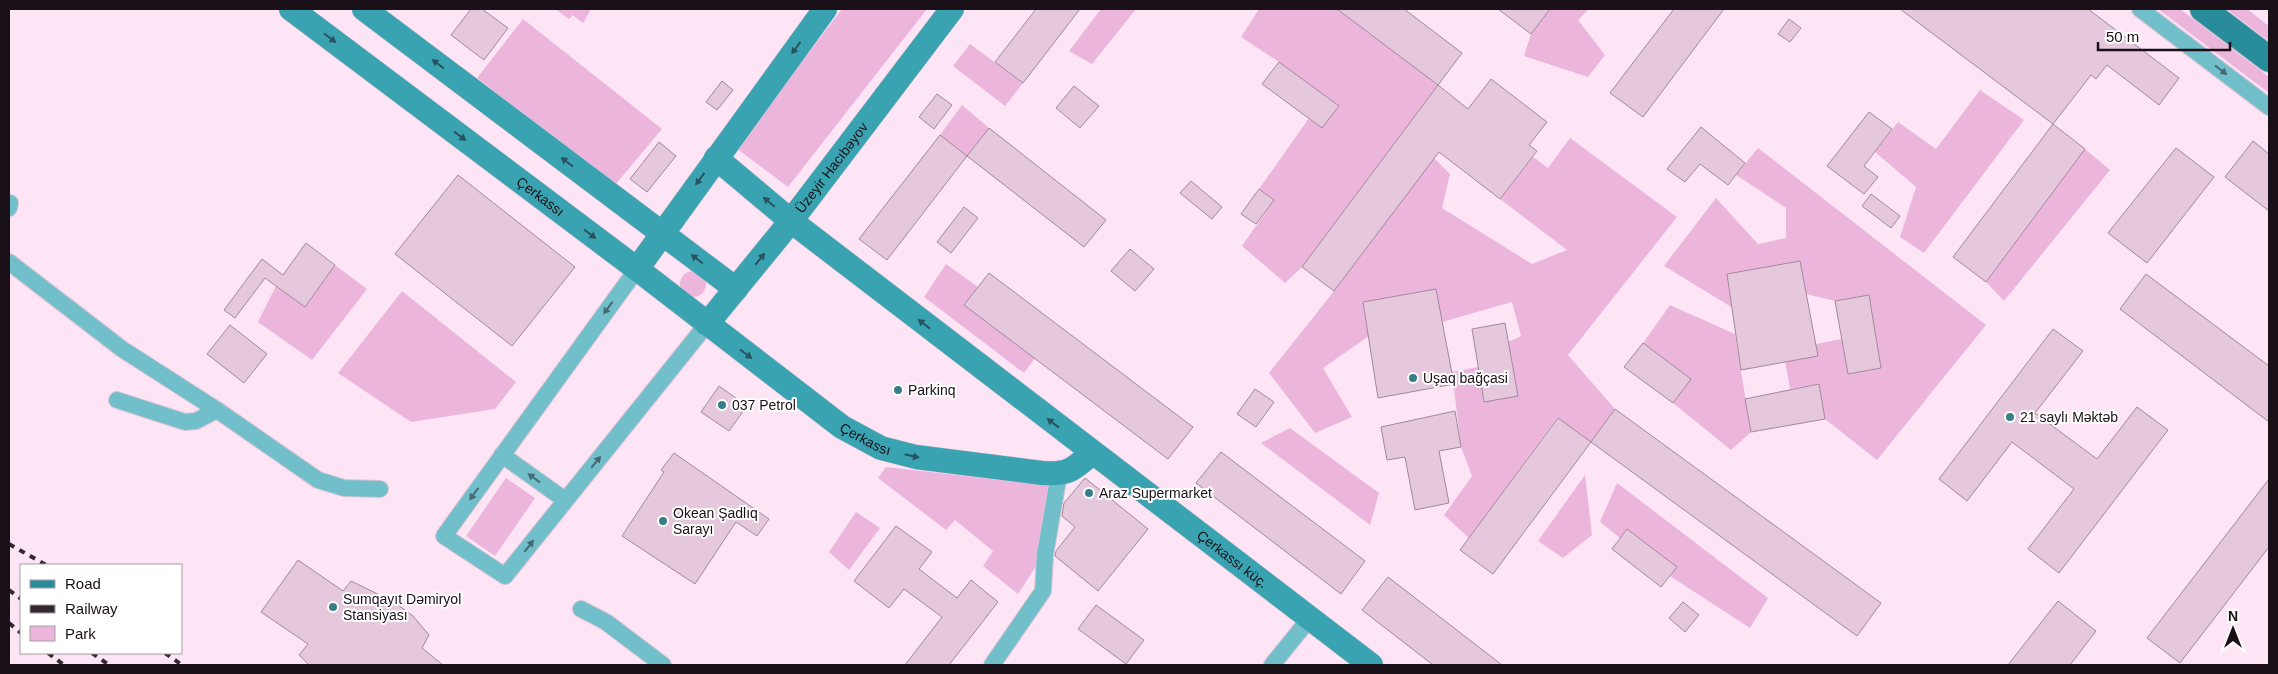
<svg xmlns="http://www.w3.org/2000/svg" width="2278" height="674" font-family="Helvetica,sans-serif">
<rect width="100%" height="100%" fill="#fde5f6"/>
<g fill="#ecb6dc">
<polygon points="555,9 591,9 583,23 573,15 569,19"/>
<polygon points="842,9 927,9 788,187 736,148"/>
<polygon points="1101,9 1136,9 1092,64 1069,51"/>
<polygon points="1259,9 1337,9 1438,85 1302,267 1285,283 1242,246 1274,200 1259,189 1309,118 1322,128 1339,106 1279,62 1241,37"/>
<polygon points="1550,9 1589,9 1578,20 1605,55 1588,77 1524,56 1531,34"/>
<polygon points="2158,9 2180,9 2269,77 2269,93"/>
<polygon points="2227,9 2247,9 2269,26 2269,41"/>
<polygon points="523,19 662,129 615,185 477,78"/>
<polygon points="970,44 1023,83 1005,106 953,66"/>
<polygon points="1980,90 2024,120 1924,253 1900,237 1916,187 1875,152 1898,122 1936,149"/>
<polygon points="962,105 989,128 967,156 940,135"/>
<polygon points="1570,138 1677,217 1568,355 1615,409 1591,442 1557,418 1469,538 1444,515 1472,476 1461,447 1452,372 1478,367 1484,402 1508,342 1521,336 1512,302 1442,322 1436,289 1363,302 1369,336 1323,368 1352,417 1315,433 1269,373 1334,291 1434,158 1450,174 1442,208 1532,264 1567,250 1500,199 1533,157 1548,168"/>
<polygon points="1758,148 1986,325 1877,460 1825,419 1819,384 1790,389 1785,361 1816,344 1842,339 1848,374 1881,368 1869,295 1835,301 1806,294 1800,261 1727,274 1733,308 1664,266 1716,198 1758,244 1786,238 1786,208 1736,175"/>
<polygon points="2085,149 2110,170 2004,301 1986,282"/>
<polygon points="946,264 978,287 964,305 1035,358 1024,373 924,297"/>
<polygon points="335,265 367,289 312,360 258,322 276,286 305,307"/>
<circle cx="693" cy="284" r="13"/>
<polygon points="402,291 516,382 495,409 411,422 338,373"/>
<polygon points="1670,305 1735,334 1751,432 1731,450 1673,403 1691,379 1643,343"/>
<polygon points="1290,428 1379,493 1370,525 1261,443"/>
<polygon points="886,467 1048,485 1037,565 1018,594 983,566 993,551 955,520 946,530 878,478"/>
<polygon points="1585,475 1592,535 1563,558 1538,541"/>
<polygon points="506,478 535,498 495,556 466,536"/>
<polygon points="1617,483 1768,598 1750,628 1670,576 1677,567 1627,529 1620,538 1600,522"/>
<polygon points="856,512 880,528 849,570 829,552"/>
</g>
<g fill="#e6c8dd" stroke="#a3889b">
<polygon points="471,9 482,9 508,28 484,60 451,35"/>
<polygon points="1036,9 1080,9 1023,83 995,62"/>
<polygon points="1337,9 1404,9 1462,53 1438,85"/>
<polygon points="1498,9 1550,9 1531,34"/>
<polygon points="1674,9 1724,9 1643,117 1610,93"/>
<polygon points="1900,9 2088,9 2179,78 2159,105 2107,65 2096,79 2091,75 2053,124"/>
<polygon points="1789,19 1801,28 1790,42 1778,34"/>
<polygon points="1279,62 1339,106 1322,128 1262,84"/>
<polygon points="1491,79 1547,122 1529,145 1537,151 1500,199 1439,152 1334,291 1302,267 1438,85 1468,109"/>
<polygon points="722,81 733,90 717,110 706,102"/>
<polygon points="1074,86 1099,106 1080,128 1056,108"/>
<polygon points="937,94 952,105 934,129 919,117"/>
<polygon points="1869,112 1892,129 1864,166 1878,177 1864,194 1827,166"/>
<polygon points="2053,124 2085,149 1986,282 1953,257"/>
<polygon points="1701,127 1745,163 1728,185 1700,164 1685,182 1667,169"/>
<polygon points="989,128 1106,220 1084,247 967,156"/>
<polygon points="940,135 967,156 887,260 859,239"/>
<polygon points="2253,141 2269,154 2269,211 2225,177"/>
<polygon points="659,142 676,156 647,192 630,179"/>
<polygon points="2176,148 2214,177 2147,263 2108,233"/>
<polygon points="458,175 575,267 512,346 395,254"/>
<polygon points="1191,181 1222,207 1212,219 1180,193"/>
<polygon points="1259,189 1274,200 1256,224 1241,214"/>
<polygon points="1871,194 1900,216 1891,228 1862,206"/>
<polygon points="964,207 978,218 951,253 937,242"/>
<polygon points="306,243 335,265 305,307 265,278 235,318 224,310 262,259 283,275"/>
<polygon points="1130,249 1154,269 1135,291 1111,271"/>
<polygon points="1800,261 1818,356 1741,370 1727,274"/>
<polygon points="989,273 1193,427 1168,459 964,305"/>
<polygon points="2146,274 2269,366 2269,422 2120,309"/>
<polygon points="1436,289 1454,384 1378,398 1363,302"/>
<polygon points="1869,295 1881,368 1848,374 1835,301"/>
<polygon points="1505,323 1518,396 1484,402 1472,329"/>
<polygon points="230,325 267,354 244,383 207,354"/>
<polygon points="2053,329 2083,351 2035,413 2097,459 2137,407 2168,430 2059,573 2028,549 2074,489 2012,442 1967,501 1939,479"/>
<polygon points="1643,343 1691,379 1673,403 1624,367"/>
<polygon points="1819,384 1825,419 1751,432 1745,399"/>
<polygon points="719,386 747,406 729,431 701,412"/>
<polygon points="1255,389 1274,402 1256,427 1237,414"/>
<polygon points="1615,409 1881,603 1857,636 1591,442"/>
<polygon points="1455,411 1461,447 1439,451 1449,503 1415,510 1405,457 1387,460 1381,427"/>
<polygon points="1558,418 1591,442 1493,574 1460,550"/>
<polygon points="1221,452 1365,561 1341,594 1196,483"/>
<polygon points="674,453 769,519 757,536 736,522 695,584 622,536 664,472 661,470"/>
<polygon points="1085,478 1148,529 1098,591 1055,556 1056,551 1075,527 1062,516 1064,503"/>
<polygon points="2269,479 2269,547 2180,663 2147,638"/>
<polygon points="896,526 932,552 919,569 957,598 971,580 998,602 949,665 905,665 942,617 904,589 889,608 854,581"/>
<polygon points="1627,529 1677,567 1661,587 1612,549"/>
<polygon points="298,560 343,591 351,581 394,602 413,616 429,635 422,648 443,665 309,665 299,655 308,644 261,612"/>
<polygon points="1388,577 1502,665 1433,665 1362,610"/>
<polygon points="2058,601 2096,631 2070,665 2008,665"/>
<polygon points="1683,602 1699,615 1685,632 1669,618"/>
<polygon points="1096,605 1144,640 1126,664 1078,629"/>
</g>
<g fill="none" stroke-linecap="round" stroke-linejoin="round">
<defs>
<g id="street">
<polyline points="2140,9 2269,107"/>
<polyline points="9,208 10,203"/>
<polyline points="9,262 122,349 217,410 318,480 344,488 380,489"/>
<polyline points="637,269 444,536 505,576 707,324"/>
<polyline points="117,400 185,422 196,421 217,410"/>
<polyline points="502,455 565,500"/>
<polyline points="581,609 606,622 663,665"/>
<polyline points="992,665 1043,591 1045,555 1059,474"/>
<polyline points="1272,665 1310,618"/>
</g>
<g id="secondary">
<path id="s1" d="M291,9L637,269L842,427L881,448L916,457L1042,473C1068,475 1073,470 1092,453"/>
<polyline points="364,9 736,289"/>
<path id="s2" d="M716,158L791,221L1371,665"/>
<polyline points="637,269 825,9"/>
<path id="s3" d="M707,324L791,221L952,9"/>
</g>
<polyline id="primary" points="2203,9 2269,59"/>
</defs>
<use href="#street" stroke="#d9c3d2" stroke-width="18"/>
<use href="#secondary" stroke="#d9c3d2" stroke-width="25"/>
<use href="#primary" stroke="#d9c3d2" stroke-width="28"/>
<use href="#street" stroke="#70bfcb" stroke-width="16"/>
<use href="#secondary" stroke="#39a3b2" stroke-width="24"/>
<use href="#primary" stroke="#288c9a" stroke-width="26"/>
<g stroke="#352931" stroke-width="4" stroke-dasharray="6 6" stroke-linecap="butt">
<polyline points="9,544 46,565"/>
<polyline points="9,590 21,599"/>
<polyline points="9,623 21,633"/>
<polyline points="48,653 64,665"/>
<polyline points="92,653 109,665"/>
<polyline points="165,653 182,665"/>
</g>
</g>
<defs><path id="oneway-solid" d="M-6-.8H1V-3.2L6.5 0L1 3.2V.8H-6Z" transform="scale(1.25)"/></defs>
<g fill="#28525d">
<use href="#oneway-solid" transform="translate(330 38) rotate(37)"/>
<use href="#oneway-solid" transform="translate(796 48) rotate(126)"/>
<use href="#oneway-solid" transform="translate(438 64) rotate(-143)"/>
<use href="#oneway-solid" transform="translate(460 136) rotate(37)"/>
<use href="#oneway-solid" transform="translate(567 162) rotate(-143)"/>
<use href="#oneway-solid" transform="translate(700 179) rotate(126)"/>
<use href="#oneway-solid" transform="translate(769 202) rotate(-140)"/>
<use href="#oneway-solid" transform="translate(590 234) rotate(37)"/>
<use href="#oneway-solid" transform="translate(697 259) rotate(-143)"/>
<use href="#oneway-solid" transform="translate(760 259) rotate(-51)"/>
<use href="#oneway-solid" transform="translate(924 324) rotate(-142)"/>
<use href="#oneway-solid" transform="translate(746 354) rotate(37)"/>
<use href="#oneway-solid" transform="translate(1053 423) rotate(-142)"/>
<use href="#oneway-solid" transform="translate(912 456) rotate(13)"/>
</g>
<g fill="#456871">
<use href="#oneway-solid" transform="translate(2221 70) rotate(37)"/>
<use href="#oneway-solid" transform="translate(608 308) rotate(126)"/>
<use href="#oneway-solid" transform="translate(596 462) rotate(-51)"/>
<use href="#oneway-solid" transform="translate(534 478) rotate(-144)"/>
<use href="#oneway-solid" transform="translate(474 494) rotate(126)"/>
<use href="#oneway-solid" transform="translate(529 546) rotate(-52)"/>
</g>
<g fill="#377e88" stroke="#fff" stroke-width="2">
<circle cx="1413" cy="378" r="5"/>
<circle cx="898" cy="390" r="5"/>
<circle cx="722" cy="405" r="5"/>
<circle cx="2010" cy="417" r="5"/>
<circle cx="1089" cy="493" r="5"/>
<circle cx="663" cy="521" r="5"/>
<circle cx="333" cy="607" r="5"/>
</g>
<g text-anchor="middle" stroke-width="4" stroke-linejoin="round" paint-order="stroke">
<g font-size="14" fill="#1a1017" stroke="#fff">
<text dy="5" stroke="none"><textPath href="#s3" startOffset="200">Üzeyir Hacıbəyov</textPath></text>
<text dy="5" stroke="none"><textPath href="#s1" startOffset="312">Çerkassı</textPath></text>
<text dy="5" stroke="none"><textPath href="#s1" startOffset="718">Çerkassı</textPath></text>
<text dy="5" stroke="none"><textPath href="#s2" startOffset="654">Çerkassı küç.</textPath></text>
</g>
<g font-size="14" fill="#1a1017" stroke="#fff" text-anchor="start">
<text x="1423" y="383">Uşaq bağçasi</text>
<text x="908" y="395">Parkinq</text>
<text x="732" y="410">037 Petrol</text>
<text x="2020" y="422">21 saylı Məktəb</text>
<text x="1099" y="498">Araz Supermarket</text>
<text x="673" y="518">Okean Şadlıq<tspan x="673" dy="16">Sarayı</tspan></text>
<text x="343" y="604">Sumqayıt Dəmiryol<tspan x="343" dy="16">Stansiyası</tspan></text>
</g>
</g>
<rect width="2278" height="674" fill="none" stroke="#1a1017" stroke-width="20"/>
<rect x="20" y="564" width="162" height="90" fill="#ffffff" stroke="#a39fa2"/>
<rect x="30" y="580" width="25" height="8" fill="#288c9a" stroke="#a39fa2"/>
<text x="65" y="589" font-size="15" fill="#1a1017">Road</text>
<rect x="30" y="605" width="25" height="8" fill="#352931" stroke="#a39fa2"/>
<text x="65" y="614" font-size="15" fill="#1a1017">Railway</text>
<rect x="30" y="626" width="25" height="15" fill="#ecb6dc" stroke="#a39fa2"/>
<text x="65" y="639" font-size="15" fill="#1a1017">Park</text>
<g transform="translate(2233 629)" stroke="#ffffff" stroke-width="4" paint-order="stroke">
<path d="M0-4L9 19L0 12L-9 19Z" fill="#1a1017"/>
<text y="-8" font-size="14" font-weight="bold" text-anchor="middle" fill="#1a1017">N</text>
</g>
<path d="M2098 42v8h132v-8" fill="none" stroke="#1a1017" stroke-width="2.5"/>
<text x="2106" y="42" font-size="15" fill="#1a1017" stroke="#ffffff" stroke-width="4" paint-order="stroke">50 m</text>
</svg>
